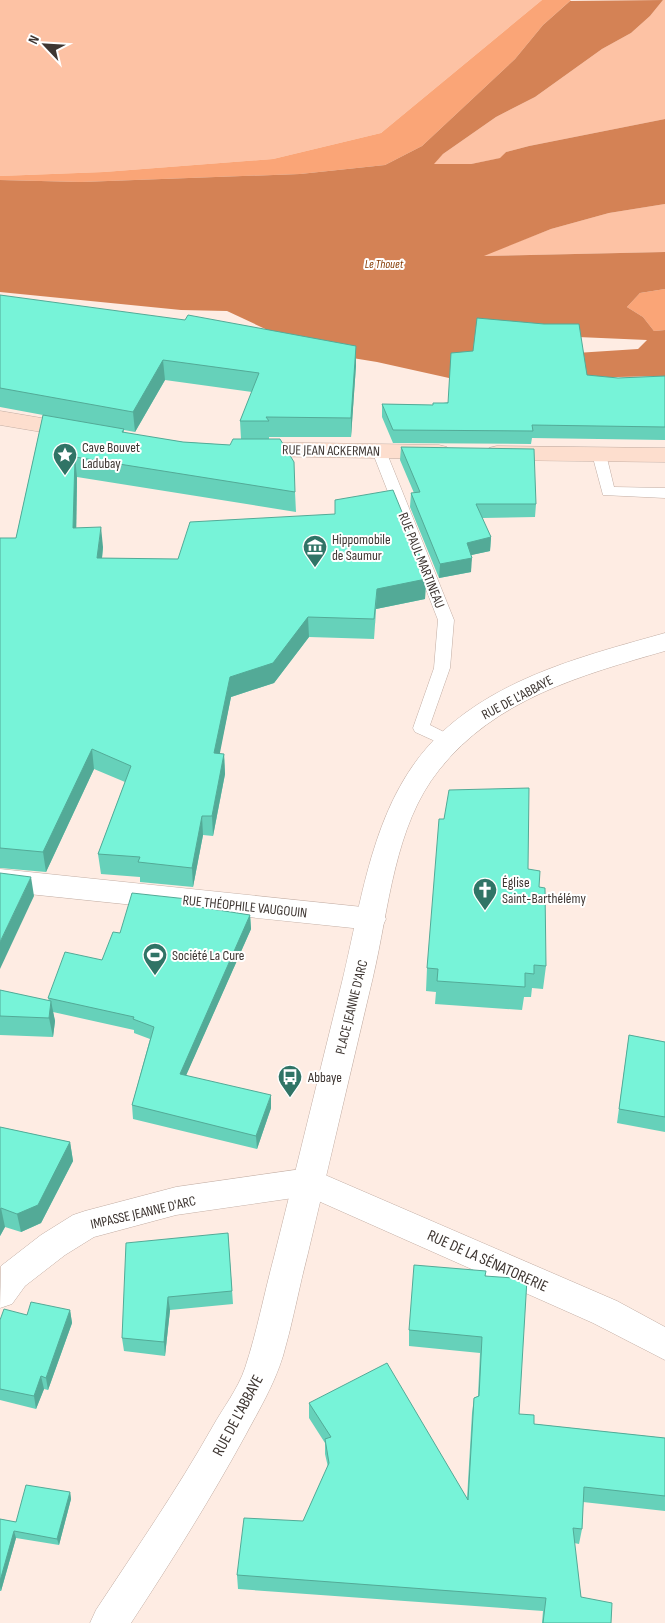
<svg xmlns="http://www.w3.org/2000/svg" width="665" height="1623" font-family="'Sofia Sans Condensed',sans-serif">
<rect width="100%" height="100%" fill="#feece3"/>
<g fill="#fdc2a4">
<polygon points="0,0 542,0 381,133 273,159 104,172 0,176"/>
<polygon points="663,0 665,0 665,119 529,146 506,152 501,158 471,164 433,164 443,154 496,117 535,97 602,49 631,33 650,16"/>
<polygon points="665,204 665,252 482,256 551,229 609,213"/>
</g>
<g fill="#faa577">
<polygon points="542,0 571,0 543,25 515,59 422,146 385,165 300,174 81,182 0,180 0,176 104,172 273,159 381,133"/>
<polygon points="665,289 665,330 654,331 643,317 627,307 640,293"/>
</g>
<polygon fill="#d48255" points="663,0 650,16 631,33 602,49 535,97 496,117 443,154 434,164 471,164 500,158 506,152 529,146 665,119 665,204 609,213 551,229 484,256 665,252 665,289 640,293 627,307 643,317 654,331 665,330 665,376 570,378 545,355 638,349 647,340 578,337 473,364 449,378 377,362 334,355 291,341 227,311 181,310 0,292 0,180 81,182 300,174 385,165 422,146 515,59 543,25 570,1"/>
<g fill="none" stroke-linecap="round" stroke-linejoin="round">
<defs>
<g id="service">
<polygon points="379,447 386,451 454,620 450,668 430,725 454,737 456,741 454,745 448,747 415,732 413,728 434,668 438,620 372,451"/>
<polygon points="599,450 606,454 614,487 665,488 665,498 603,495 592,454"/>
</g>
<g id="minor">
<polygon points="0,869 372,908 382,911 386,919 382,927 372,930 0,891"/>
<polygon points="309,1168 617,1301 665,1327 665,1360 593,1323 307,1196 176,1215 94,1237 65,1255 25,1286 12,1304 0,1308 1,1266 41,1235 73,1215 85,1211 176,1187"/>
</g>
<path id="tertiary" d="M665,633V651C582,675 495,699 439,770C394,826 389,909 373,977C351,1069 330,1161 308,1253C299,1287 293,1322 283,1356C274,1385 259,1410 245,1436C210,1500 171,1562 131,1623H90L96,1610C136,1549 177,1490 213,1426C223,1408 238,1389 245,1368C257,1332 264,1294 274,1257C297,1166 319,1074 342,982C363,896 373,797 441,733C502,676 587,655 665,633Z"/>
<g id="secondary">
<polygon points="0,411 77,424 85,426 88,431 85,436 77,438 0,425"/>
<polygon points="249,442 439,445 447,447 451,452 447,457 439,459 249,456 241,454 238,449 241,444"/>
<polygon points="497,446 665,448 665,462 497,460 489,458 485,453 489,448"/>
</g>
</defs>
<use href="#service" stroke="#c2ada3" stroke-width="1"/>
<use href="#minor" stroke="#c2ada3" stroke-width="1"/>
<use href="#tertiary" stroke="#c2ada3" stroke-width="1"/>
<use href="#secondary" stroke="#c2ada3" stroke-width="1"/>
<use href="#service" fill="#fff" fill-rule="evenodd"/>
<use href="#minor" fill="#fff" fill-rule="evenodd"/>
<use href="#tertiary" fill="#fff" fill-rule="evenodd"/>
<use href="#secondary" fill="#fddece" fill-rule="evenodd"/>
</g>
<g fill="#66d1ba" fill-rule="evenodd">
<path d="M0,295L356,365L351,437H269V439L295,492L296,512L77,477L76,528L103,547L102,558L421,567L426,579L425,599L376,609L374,639L309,637L274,683L231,697L219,754H224L225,774L213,836L203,835L193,887L140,882V877L101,874L98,854L125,782L94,769L46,872L0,868V538H16L43,415L0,407ZM165,380L252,392L240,421L241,439L230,445L183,442L124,433V430L135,432Z"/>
<polygon points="587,375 618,378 665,376 665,440 532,438 531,444 393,443 382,417 382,404 433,405"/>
<polygon points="401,447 536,504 535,517 482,518 491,537 490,551 471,555 471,572 439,578 410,507 411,493 414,493 400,460"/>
<polygon points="528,869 539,887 546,966 543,989 532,988 531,997 524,997 522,1010 435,1004 436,992 426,991 427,968"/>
<polygon points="188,906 250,915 251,929 186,1075 271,1108 257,1149 133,1119 132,1105 150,1039 134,1033 134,1030 53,1012 55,1021 53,1037 0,1035 0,990 49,1001 48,998 102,960 120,933"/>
<polygon points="629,1035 665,1042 665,1132 617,1123"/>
<polygon points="0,1127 70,1142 73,1161 41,1223 21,1232 5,1227 0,1236"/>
<polygon points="228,1233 233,1304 170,1310 165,1356 124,1351 122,1338"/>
<polygon points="485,1276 519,1414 534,1424 665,1438 665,1511 583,1502 582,1529 579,1544 574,1543 581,1597 611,1623 542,1623 543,1611 238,1589 237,1575 303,1521 328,1467 325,1454 325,1443 309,1418 309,1403 467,1499 472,1413 474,1398 478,1396 480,1353 409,1346 409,1330"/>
<polygon points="70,1310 72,1323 48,1390 44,1389 36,1409 0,1400 0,1320 27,1315"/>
<polygon points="70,1492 71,1499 59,1545 16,1538 1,1591 0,1591 0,1519 16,1522"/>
</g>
<g fill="#53aa97">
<polygon points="356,346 356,365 351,437 351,418"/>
<polygon points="163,360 165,380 135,432 133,412"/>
<polygon points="75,457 77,477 76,548 73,528"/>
<polygon points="101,527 103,547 100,578 97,558"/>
<polygon points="491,537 490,551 467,556 467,543"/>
<polygon points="472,558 471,572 439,578 440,564"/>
<polygon points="422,561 421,580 426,579 425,599 376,609 374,639 377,589 419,562"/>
<polygon points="308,617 309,637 274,683 231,697 216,773 214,753 230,677"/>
<polygon points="92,749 94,769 46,872 43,852"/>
<polygon points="224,754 225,774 213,836 212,816"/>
<polygon points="202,816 203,835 193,887 192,868"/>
<polygon points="31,877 34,896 0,969 0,942"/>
<polygon points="250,915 251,929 181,1087 180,1074"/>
<polygon points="51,1001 55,1021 53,1037 49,1018"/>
<polygon points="271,1095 271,1108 257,1149 256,1136"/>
<polygon points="70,1142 73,1161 41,1223 21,1232 17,1214"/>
<polygon points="1,1208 5,1227 0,1236 0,1210"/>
<polygon points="168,1297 170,1310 165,1356 164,1342"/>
<polygon points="70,1310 72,1323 48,1390 46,1378"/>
<polygon points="41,1376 44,1389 36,1409 34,1396"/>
<polygon points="70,1492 71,1499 59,1545 57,1539"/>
<polygon points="14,1531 16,1538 1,1591 0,1587 0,1581"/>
</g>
<g fill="#77f3d8" stroke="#53aa97">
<polygon points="0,295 185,320 188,315 356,346 351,418 266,417 269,421 240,421 259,373 163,360 133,412 0,388"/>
<polygon points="477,318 544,324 579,324 587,375 618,378 665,376 665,427 532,425 533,431 393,430 382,404 433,405 433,403 448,403 451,353 473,351"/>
<polygon points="43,415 124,429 122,432 183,442 230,445 233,439 280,439 294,462 295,492 75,457 73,528 101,527 97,558 178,559 190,522 335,514 335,500 393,490 422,561 419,562 426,579 377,589 374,619 308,617 273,663 230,677 214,753 224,754 212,816 202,816 192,868 138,862 140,857 98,854 131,766 92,749 43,852 0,848 0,538 16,538"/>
<polygon points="401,447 534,449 536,504 476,504 491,537 467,543 472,558 440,564 411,493 420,492"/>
<polygon points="529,788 528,869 540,871 539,887 545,888 546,966 534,965 534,974 525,973 525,987 437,981 438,969 427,968 439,819 444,819 449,790"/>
<polygon points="0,873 31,877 0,942"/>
<polygon points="132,893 187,899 186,905 250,915 180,1074 271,1095 256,1136 132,1105 154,1027 133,1019 134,1017 48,998 65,952 102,960 113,932 120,933"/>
<polygon points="0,990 51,1001 49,1018 0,1016"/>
<polygon points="629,1035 665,1042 665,1117 619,1109"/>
<polygon points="0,1127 70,1142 38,1205 17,1214 1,1208 0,1210"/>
<polygon points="228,1233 232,1291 168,1297 164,1342 122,1338 126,1243"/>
<polygon points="414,1265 486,1271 485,1276 527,1279 519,1414 534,1415 534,1424 665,1438 665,1496 584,1487 582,1529 573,1528 581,1597 612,1603 611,1623 543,1623 546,1598 237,1575 244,1518 303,1521 329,1463 325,1439 331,1437 309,1403 387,1363 468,1500 474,1398 479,1396 482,1337 409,1330"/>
<polygon points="31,1302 70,1310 46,1378 41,1376 34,1396 0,1389 0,1320 4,1309 27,1315"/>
<polygon points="26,1485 70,1492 57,1539 14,1531 0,1581 0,1519 16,1522"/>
</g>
<defs>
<symbol id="sight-pin" viewBox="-11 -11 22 30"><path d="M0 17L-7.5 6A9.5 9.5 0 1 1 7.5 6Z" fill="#307466" stroke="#fff"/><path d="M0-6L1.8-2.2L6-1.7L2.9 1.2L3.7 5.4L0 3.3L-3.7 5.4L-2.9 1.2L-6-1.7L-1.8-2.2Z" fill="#fff"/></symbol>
<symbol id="museum-pin" viewBox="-11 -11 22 30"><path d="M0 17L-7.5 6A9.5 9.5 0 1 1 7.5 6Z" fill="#307466" stroke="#fff"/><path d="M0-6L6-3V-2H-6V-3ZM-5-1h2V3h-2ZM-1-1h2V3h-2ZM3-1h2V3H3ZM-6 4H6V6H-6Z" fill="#fff"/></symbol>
<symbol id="church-pin" viewBox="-11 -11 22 30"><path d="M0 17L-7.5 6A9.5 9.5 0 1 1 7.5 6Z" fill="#307466" stroke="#fff"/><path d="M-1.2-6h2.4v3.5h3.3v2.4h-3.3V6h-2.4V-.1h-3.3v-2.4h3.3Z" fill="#fff"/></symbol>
<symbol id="stadium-pin" viewBox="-11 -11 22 30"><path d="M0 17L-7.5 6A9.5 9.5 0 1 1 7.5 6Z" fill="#307466" stroke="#fff"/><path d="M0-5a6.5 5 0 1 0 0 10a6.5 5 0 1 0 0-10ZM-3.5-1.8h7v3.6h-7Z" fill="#fff"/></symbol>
<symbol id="bus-pin" viewBox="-11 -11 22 30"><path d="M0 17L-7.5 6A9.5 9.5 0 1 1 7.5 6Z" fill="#307466" stroke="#fff"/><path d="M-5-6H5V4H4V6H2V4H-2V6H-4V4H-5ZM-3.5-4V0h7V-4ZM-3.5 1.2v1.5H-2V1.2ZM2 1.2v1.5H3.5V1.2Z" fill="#fff"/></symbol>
</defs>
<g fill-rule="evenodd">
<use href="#sight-pin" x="51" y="441" width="28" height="38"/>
<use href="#museum-pin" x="301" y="533" width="28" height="38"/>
<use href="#church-pin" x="471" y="876" width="28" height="38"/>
<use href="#stadium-pin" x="141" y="941" width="28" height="38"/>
<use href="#bus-pin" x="276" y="1063" width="28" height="38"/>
</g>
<g text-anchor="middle" stroke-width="4" stroke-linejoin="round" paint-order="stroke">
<g font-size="12" font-style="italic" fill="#853901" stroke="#fff">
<text x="384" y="268">Le Thouet</text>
</g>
<g font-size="14" fill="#3e3632" stroke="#fff" text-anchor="start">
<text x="82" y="452">Cave Bouvet<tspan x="82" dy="16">Ladubay</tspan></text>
<text x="332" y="544">Hippomobile<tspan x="332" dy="16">de Saumur</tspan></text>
<text x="502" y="887">Église<tspan x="502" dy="16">Saint-Barthélémy</tspan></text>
<text x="172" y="960">Société La Cure</text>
<text x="308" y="1082">Abbaye</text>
</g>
<g font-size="14" fill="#3e3632" stroke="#fff">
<text transform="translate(331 450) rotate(1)" y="5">RUE JEAN ACKERMAN</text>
<text transform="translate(422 560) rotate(68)" y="5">RUE PAUL MARTINEAU</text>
<text transform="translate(517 697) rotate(-28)" y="5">RUE DE L'ABBAYE</text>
<text transform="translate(245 906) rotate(6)" y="5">RUE THÉOPHILE VAUGOUIN</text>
<text transform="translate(351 1007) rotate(-76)" y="5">PLACE JEANNE D'ARC</text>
<text transform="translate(143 1212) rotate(-13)" y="5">IMPASSE JEANNE D'ARC</text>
</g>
<g font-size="16" fill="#3e3632" stroke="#fff">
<text transform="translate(488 1260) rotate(24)" y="6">RUE DE LA SÉNATORERIE</text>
<text transform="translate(237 1415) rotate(-62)" y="6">RUE DE L'ABBAYE</text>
</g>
</g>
<g transform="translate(45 45) rotate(295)" stroke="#ffffff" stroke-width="4" paint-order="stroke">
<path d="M0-4L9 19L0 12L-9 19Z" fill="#3e3632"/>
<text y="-8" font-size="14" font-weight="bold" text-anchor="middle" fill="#3e3632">N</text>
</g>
</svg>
